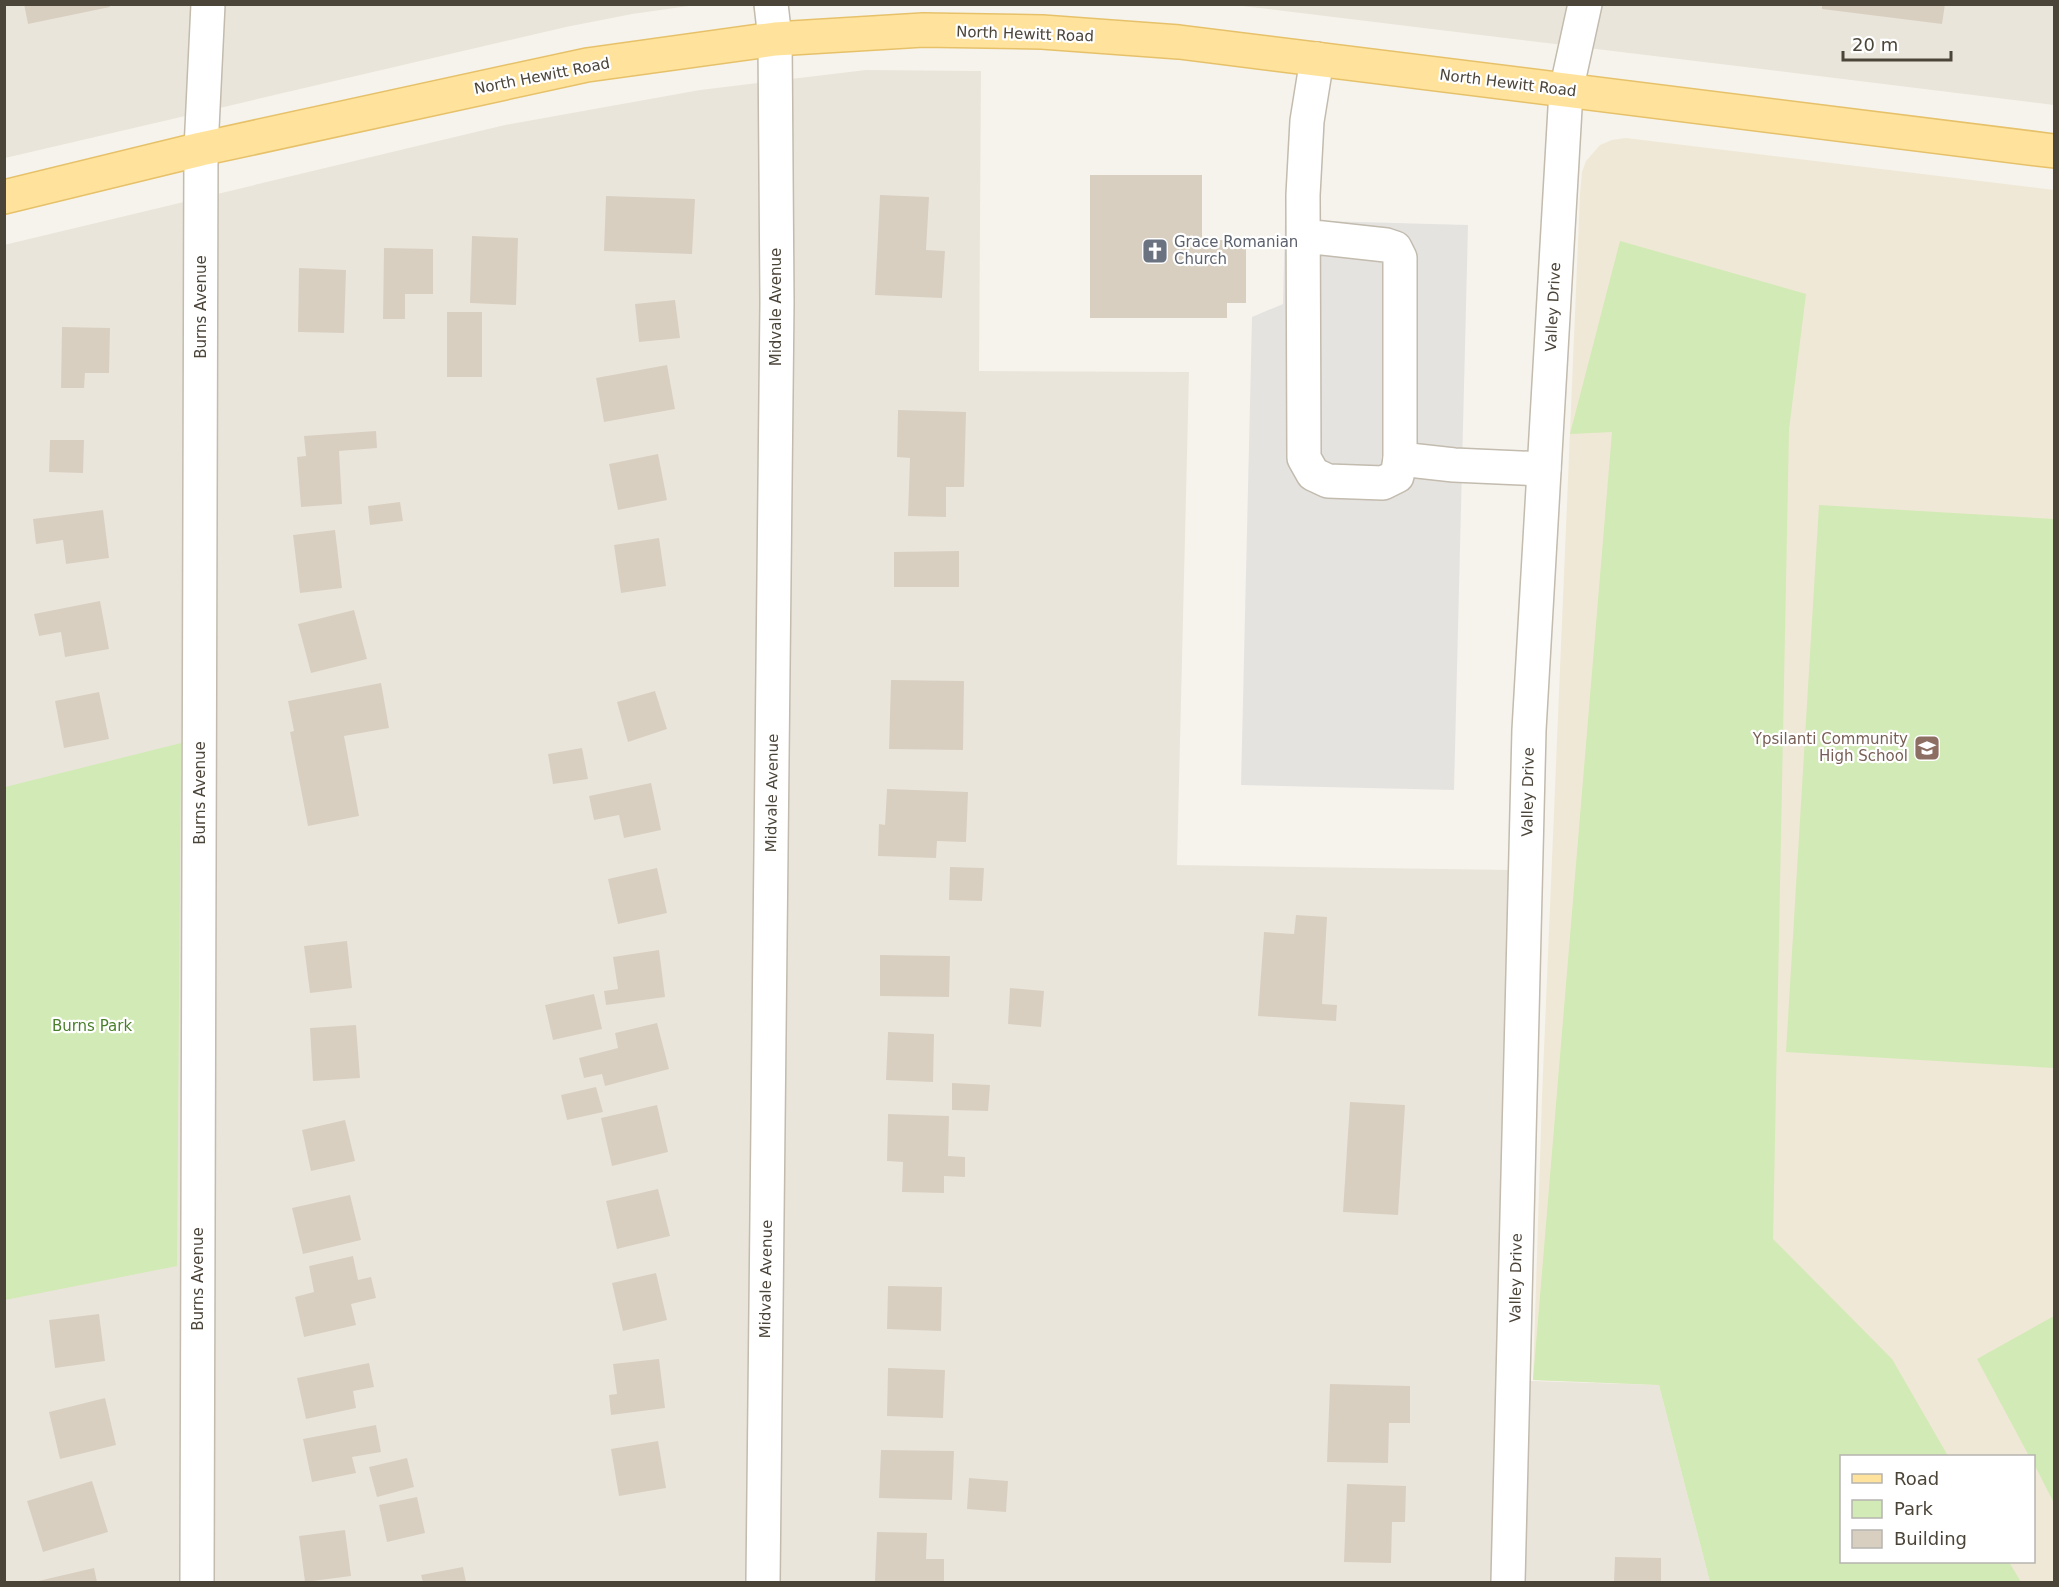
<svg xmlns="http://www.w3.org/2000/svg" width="2059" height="1587" font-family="'DejaVu Sans',sans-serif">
<rect width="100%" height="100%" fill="#f6f3ec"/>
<g fill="#eae5da">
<polygon points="4,5 696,5 632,14 566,27 5,158"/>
<polygon points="1234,5 2054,5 2054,105 1770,70"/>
<polygon points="866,70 981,71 979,371 1189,372 1177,865 1512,870 1497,1380 1659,1385 1710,1582 5,1582 4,245 505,125 700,90"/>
</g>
<path fill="#efe8d6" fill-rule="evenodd" d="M1626,138L2054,190V1582H1710L1659,1385L1533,1380L1542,1097L1580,194L1582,172L1586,161L1600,145L1612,140ZM1842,1456H2034V1562H1842Z"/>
<g fill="#d2eab5">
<polygon points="1620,241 1806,294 1789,429 1773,1239 1892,1359 1948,1456 1842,1456 1842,1562 2009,1562 2021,1582 1710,1582 1659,1385 1533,1380 1612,432 1570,434"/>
<polygon points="1819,505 2054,519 2054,1068 1786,1052"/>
<polygon points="181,743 177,1266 5,1300 5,787"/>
<polygon points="2054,1316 2054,1503 2034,1464 2034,1456 2029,1456 1977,1359"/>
</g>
<polygon fill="#e5e3e0" points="1285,220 1468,225 1454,790 1241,785 1252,317 1283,304"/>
<g fill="#d8cfc1">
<polygon points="24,4 109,4 110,7 28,24"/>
<polygon points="1822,4 1945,4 1942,24 1822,9"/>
<polygon points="1090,175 1202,175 1202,240 1246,240 1246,303 1227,303 1227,318 1090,318"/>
<polygon points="880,195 929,197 926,250 945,251 942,298 875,295"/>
<polygon points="606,196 695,199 692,254 604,251"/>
<polygon points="472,236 518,238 516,305 470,303"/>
<polygon points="384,248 433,249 433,294 405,294 405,319 383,319"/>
<polygon points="299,268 346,270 344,333 298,332"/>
<polygon points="675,300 680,338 639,342 635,304"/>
<rect x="447" y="312" width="35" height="65"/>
<polygon points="62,327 110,328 109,373 85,373 84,388 61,388"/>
<polygon points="667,365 675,409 604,422 596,378"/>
<polygon points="898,410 966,412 964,487 946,487 946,517 908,516 910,458 897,457"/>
<polygon points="376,431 377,448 339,451 342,504 301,507 297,457 306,456 304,436"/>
<polygon points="50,440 84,440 83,473 49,472"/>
<polygon points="658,454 667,500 618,510 609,464"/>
<polygon points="400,502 403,521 370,525 368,506"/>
<polygon points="103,510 109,558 66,564 63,540 36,544 33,519"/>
<polygon points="335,530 342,588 300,593 293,535"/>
<polygon points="659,538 666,586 621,593 614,545"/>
<polygon points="959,551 959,587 894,587 894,552"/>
<polygon points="100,601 109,649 65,657 61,632 39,636 34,614"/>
<polygon points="354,610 367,659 311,673 298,624"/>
<polygon points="891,680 964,681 963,750 889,749"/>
<polygon points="381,683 389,728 344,736 359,816 308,826 290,732 294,731 288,701"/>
<polygon points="655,691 667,729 628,742 617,702"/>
<polygon points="99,692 109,739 64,748 55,701"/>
<polygon points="582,748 588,779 553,784 548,754"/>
<polygon points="651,783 661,830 624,838 619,815 594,820 589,796"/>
<polygon points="887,789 968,792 966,842 937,841 936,858 878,856 879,824 885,825"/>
<polygon points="950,867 984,868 982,901 949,900"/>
<polygon points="657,868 667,913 618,924 608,879"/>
<polygon points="1296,915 1327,917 1322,1004 1337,1005 1336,1021 1258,1016 1264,932 1294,934"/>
<polygon points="347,941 352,988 310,993 304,946"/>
<polygon points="659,950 665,997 606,1005 604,991 618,989 613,957"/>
<polygon points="880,955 950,956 949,997 880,996"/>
<polygon points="1010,988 1044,991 1041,1027 1008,1024"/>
<polygon points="594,994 602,1029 553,1040 545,1005"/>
<polygon points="657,1023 669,1069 605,1086 602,1074 584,1078 579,1058 618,1048 615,1033"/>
<polygon points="356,1025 360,1078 313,1081 310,1028"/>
<polygon points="888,1032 934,1034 933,1082 886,1080"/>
<polygon points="952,1083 990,1085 988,1111 952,1110"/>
<polygon points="596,1087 603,1112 567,1120 561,1095"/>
<polygon points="1350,1102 1405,1105 1398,1215 1343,1212"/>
<polygon points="657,1105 668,1152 612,1166 601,1118"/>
<polygon points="888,1114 949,1116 948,1156 965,1157 965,1177 944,1176 944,1193 902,1192 903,1162 887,1161"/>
<polygon points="345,1120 355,1161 311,1171 302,1130"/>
<polygon points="658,1189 670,1236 617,1249 606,1201"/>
<polygon points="350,1195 361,1240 303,1254 292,1208"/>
<polygon points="353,1256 358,1280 371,1277 376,1298 351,1304 356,1325 304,1337 295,1297 314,1292 309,1266"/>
<polygon points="656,1273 667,1320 623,1331 612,1283"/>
<polygon points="888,1286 942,1287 941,1331 887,1329"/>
<polygon points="99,1314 105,1361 55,1368 49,1320"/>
<polygon points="659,1359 665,1408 611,1415 609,1395 617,1394 613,1364"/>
<polygon points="369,1363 374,1387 353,1391 356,1408 306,1419 297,1378"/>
<polygon points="888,1368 945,1370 943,1418 887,1416"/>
<polygon points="1330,1384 1410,1386 1410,1423 1389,1423 1388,1463 1327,1462"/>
<polygon points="105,1398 116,1445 60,1459 49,1412"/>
<polygon points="376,1425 381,1452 352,1457 356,1473 312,1482 303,1439"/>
<polygon points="658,1441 666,1488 619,1496 611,1449"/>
<polygon points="881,1450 954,1451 952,1500 879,1498"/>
<polygon points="407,1458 414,1487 377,1497 369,1467"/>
<polygon points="969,1478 1008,1481 1006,1512 967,1509"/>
<polygon points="92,1481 108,1532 43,1552 27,1501"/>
<polygon points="1347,1484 1406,1486 1405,1522 1392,1522 1391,1563 1344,1562"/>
<polygon points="417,1497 425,1533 387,1542 379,1505"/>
<polygon points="345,1530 351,1576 305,1582 299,1536"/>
<polygon points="877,1532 927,1533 926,1559 944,1559 944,1582 875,1581"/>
<polygon points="1615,1557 1661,1558 1661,1582 1614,1582"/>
<polygon points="463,1567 466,1582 423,1582 421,1575"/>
<polygon points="94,1568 97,1582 34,1582"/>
</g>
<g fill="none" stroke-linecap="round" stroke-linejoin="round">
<defs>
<g id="minor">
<polyline points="1304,236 1386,245 1395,248 1400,258 1400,459 1397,476 1383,483 1328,481 1313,474 1304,458 1303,195 1307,121 1317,59"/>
<polyline points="1400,459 1454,465 1544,469"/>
<polyline points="197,1582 201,149 208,4"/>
<polyline points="763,1582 777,302 775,39 771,4"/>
<polyline points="1508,1582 1529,730 1566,91 1585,4"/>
</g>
<polyline id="major" points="4,197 201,149 587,65 775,39 923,30 1042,32 1179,42 2054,151"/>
</defs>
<use href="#minor" stroke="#c2bbae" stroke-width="36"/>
<use href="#major" stroke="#e6c16a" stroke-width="36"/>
<use href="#minor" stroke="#fff" stroke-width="33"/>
<use href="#major" stroke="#ffe39c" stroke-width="33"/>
</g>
<defs>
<symbol id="church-square" viewBox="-11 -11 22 22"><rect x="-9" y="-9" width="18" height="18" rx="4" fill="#6b7280" stroke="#fff"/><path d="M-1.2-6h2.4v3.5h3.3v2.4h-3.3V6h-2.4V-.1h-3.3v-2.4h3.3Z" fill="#fff"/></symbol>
<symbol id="school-square" viewBox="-11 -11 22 22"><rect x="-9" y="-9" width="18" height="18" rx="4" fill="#8d6e63" stroke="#fff"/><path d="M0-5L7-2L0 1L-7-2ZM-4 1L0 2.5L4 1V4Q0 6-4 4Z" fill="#fff"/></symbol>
</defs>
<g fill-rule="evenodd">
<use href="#church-square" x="1140" y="236" width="30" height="30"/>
<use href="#school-square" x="1912" y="733" width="30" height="30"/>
</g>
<g text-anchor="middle" stroke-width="4.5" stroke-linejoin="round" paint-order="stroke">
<g font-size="15" fill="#4b4439" stroke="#fff">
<text transform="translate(1025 34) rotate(2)" y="5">North Hewitt Road</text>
<text transform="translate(542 76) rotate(-11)" y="5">North Hewitt Road</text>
<text transform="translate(1508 83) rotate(7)" y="5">North Hewitt Road</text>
<text transform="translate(201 307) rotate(-90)" y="5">Burns Avenue</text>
<text transform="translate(776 307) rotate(-90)" y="5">Midvale Avenue</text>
<text transform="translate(1553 307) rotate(-87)" y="5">Valley Drive</text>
<text transform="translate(1528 792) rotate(-89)" y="5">Valley Drive</text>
<text transform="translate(200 793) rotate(-90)" y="5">Burns Avenue</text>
<text transform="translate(772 793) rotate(-89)" y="5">Midvale Avenue</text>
<text transform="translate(1516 1278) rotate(-89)" y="5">Valley Drive</text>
<text transform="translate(198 1279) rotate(-90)" y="5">Burns Avenue</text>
<text transform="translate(766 1279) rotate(-89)" y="5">Midvale Avenue</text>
</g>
<g font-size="15" fill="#5b616d" stroke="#fff" text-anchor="start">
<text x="1174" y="247">Grace Romanian<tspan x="1174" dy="17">Church</tspan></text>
</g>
<g font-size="15" fill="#785e54" stroke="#fff" text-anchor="end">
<text x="1908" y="744">Ypsilanti Community<tspan x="1908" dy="17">High School</tspan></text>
</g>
<g font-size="15" fill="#4a7f2a" stroke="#fff">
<text x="92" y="1031">Burns Park</text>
</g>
</g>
<rect width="2059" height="1587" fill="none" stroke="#4b4439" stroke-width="12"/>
<rect x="1840" y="1455" width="195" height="108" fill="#ffffff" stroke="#b7b4b0" stroke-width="1.5"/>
<rect x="1852" y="1474" width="30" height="9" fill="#ffe39c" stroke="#b7b4b0" stroke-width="1.5"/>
<text x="1894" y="1485" font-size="18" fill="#4b4439">Road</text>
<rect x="1852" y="1500" width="30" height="18" fill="#d2eab5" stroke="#b7b4b0" stroke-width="1.5"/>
<text x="1894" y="1515" font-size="18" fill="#4b4439">Park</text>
<rect x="1852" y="1530" width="30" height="18" fill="#d8cfc1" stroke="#b7b4b0" stroke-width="1.5"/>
<text x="1894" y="1545" font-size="18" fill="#4b4439">Building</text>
<path d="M1843 51v9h108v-9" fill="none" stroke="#4b4439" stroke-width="3"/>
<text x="1852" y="51" font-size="18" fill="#4b4439" stroke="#ffffff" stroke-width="4.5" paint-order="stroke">20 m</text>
</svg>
